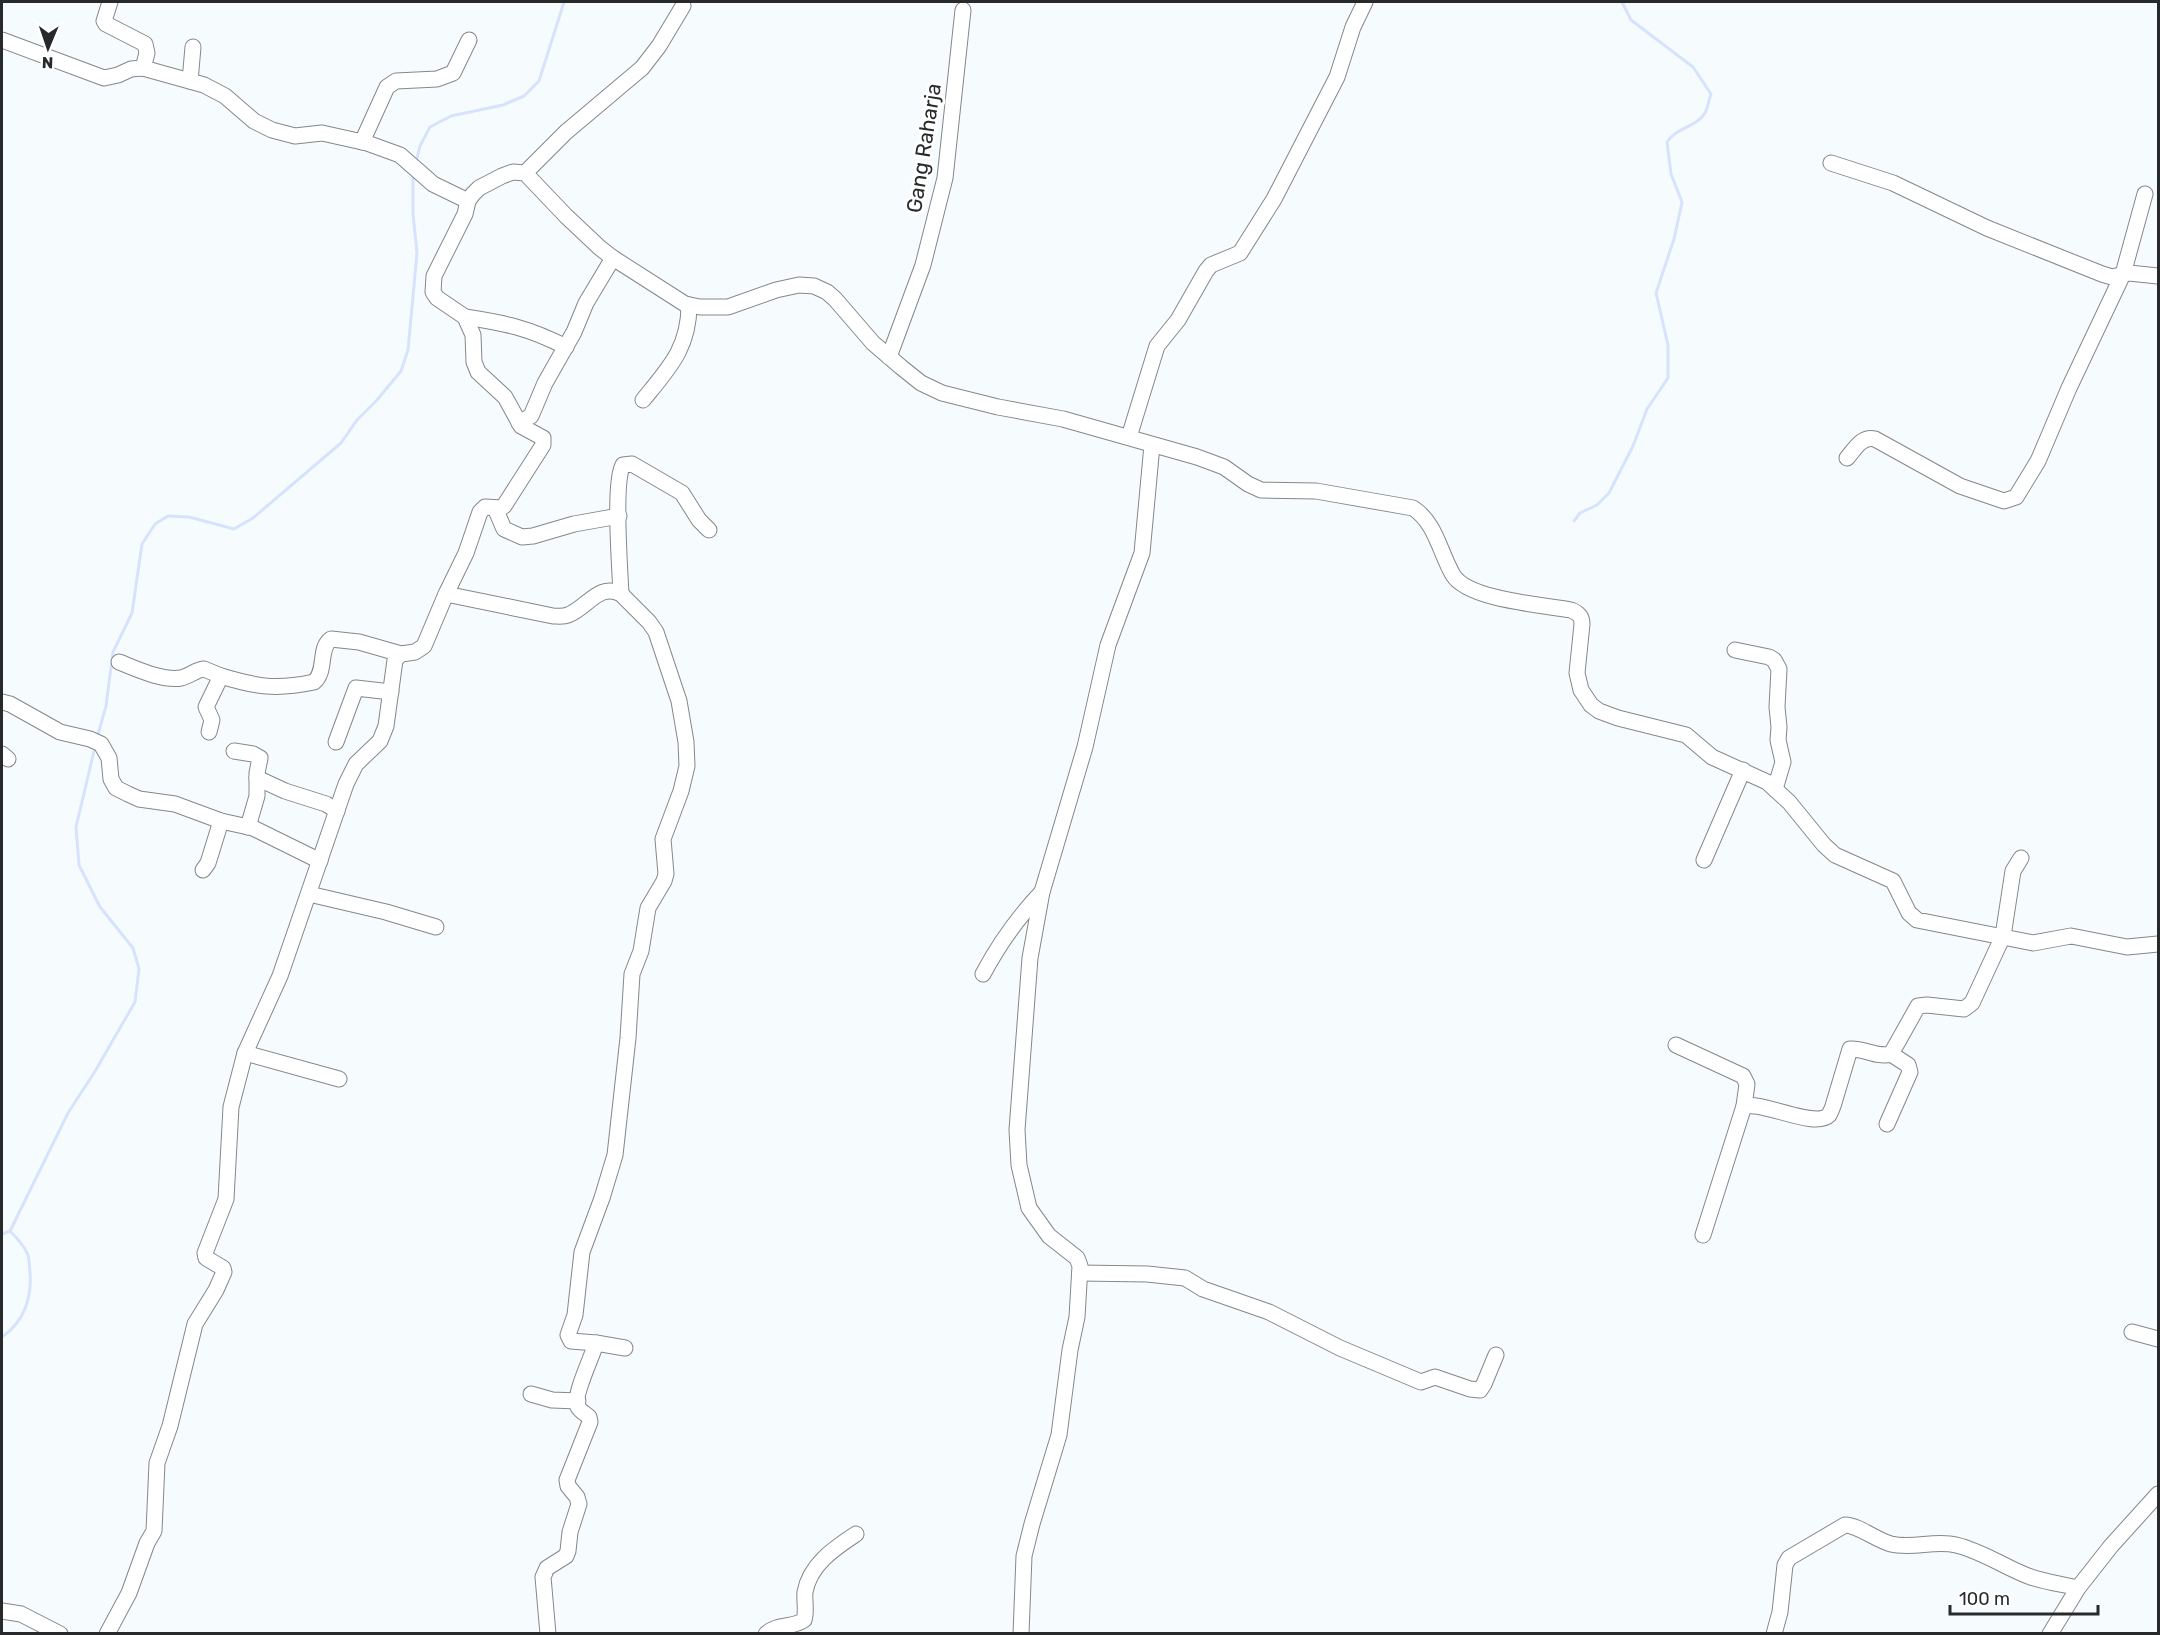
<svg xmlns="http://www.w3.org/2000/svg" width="2160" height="1635" font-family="Rubik,sans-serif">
<rect width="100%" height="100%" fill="#f6fcfe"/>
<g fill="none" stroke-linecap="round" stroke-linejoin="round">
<g stroke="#d7e3fc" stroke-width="3">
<polyline points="416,162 420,146 430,127 451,116 503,105 524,96 539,81 564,2"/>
<path d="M1574,521L1580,513L1597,505L1609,493L1633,446L1647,409L1668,378V345L1656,293L1674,239L1682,202L1671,174L1667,142C1677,127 1697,127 1705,113C1708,108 1709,99 1711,94L1693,67L1631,20L1622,2"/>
<polyline points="97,738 106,706 113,652 132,613 142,544 155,524 168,516 189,517 234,529 253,518 341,443 357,420 377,400 401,371 408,350 417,253 413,214 413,174"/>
<polyline points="2,1234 10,1231 68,1113 94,1073 135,1002 139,969 133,948 100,907 79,865 76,827 95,747"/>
<path d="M2,1337C24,1322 32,1298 30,1272C29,1266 30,1258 27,1253C23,1244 17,1238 10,1231"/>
</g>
<defs>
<g id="minor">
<polyline points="110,2 104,21 106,24 145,44 147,53 143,68"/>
<path d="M2,40L104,78L118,75L131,69L143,68L204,85L225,96L254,121L272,130L295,136L322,133L367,143L400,155L433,184L468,201L473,194L479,188L502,176L513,172L525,173L566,216L600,248L613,258L685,304L700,307H728L776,290L799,285L814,286L827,292L835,299L873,343L901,367L921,383L942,393L998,407L1063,419L1197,457L1224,467L1248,484L1261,490L1316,491L1413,508C1436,523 1440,553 1453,575C1468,600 1544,605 1571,610C1578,613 1582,616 1582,624L1577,673L1581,690L1591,705L1599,711L1618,718L1686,735L1712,757L1767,782L1789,802L1824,845L1835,855L1893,881L1909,913L1917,920L2033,943L2071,936L2127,947L2158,944"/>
<polyline points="190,81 193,47"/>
<polyline points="362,142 387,87 396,81 437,79 453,73 469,40"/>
<polyline points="1831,163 1893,183 1987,228 2102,274 2112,277 2129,273 2158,276"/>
<polyline points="525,173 566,132 642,68 659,46 683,6"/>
<path d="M465,317C505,323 529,328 566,347"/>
<polyline points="889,357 923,265 945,178 963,10"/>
<path d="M643,400C669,368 689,348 689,305"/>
<polyline points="519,423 531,416 545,383 574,332 586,303 613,258"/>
<polyline points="1129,437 1157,346 1178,320 1206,271 1211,265 1240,253 1274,199 1337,77 1353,27 1365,2"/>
<path d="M1847,458C1855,449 1861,436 1875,439L1960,486L2004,501L2016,497L2038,461L2069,388L2123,274L2145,194"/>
<polyline points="495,508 504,529 522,537 533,536 574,524 619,516"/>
<path d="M446,594L553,616C558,616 563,617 568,615C587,608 599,582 621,594L649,622L656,632L679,701L686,742L687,766L681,791L663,839L666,874L664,881L648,908L641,951L632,974L628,1038L615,1155L602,1198L582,1252L575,1315L568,1335L571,1341L596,1343C593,1355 572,1397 578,1407C580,1411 586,1414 589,1417L590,1422L567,1480L568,1486L577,1497L579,1504L570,1532L568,1551L566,1556L547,1568L543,1577L548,1634"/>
<path d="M621,594C620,569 613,482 623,465L632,464L682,493L699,520L709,530"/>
<polyline points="1735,650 1769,657 1774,660 1779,669 1777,707 1779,727 1778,740 1783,762 1775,789"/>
<path d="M119,662C137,669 162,681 181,678C190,676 195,670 204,669L221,676L206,707L212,720L209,732"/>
<path d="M221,676C257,687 276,690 314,682C327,671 318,648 331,639L359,642L401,654"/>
<polyline points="2,702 10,704 60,732 90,739 101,744 109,758 111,779 116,788 128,794 139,799 175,804 221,821 253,828 320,861"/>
<polyline points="336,742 356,688 391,692"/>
<polyline points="234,751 253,754 260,758 257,773 257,796 248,827"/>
<polyline points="2,754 8,759"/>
<polyline points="257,778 285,791 326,804 337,811"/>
<polyline points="1704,860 1743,770"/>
<polyline points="203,870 208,863 221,821"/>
<polyline points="309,894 386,912 436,927"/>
<path d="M983,974C999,944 1018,917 1042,892"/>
<polyline points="1676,1045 1743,1076 1747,1084 1744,1106"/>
<polyline points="245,1053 339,1079"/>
<polyline points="1887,1124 1910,1072 1908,1065 1891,1054"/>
<path d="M1703,1235L1744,1106C1763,1101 1815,1129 1829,1115C1829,1115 1833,1107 1833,1106L1850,1049C1864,1048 1877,1058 1891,1054L1918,1006L1927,1005L1964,1009L1972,1003L2003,936L2013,871L2021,858"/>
<polyline points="1080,1273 1147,1274 1185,1278 1203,1289 1269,1312 1340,1348 1421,1382 1435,1377 1470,1389 1480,1390 1484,1384 1496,1355"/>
<polyline points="2132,1332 2158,1339"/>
<polyline points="596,1343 625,1348"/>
<polyline points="531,1394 552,1400 578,1401"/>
<polyline points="2,1611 21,1614 60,1634"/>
<polyline points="107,1634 129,1593 147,1543 154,1531 157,1463 170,1426 195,1324 216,1290 224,1272 223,1268 206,1258 205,1253 226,1199 231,1107 245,1053 280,976 346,784 356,764 380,741 386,726 395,660 401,654 415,652 424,646 446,594 466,553 480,512 485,507 501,508 504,506 543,445 543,438 521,426 505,397 478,372 474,362 473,335 465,317 437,298 433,292 434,276 465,214 468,201"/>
<path d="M766,1634C778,1623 793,1628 804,1620C807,1611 804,1601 805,1592C810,1564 835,1548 856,1534"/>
<polyline points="1021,1634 1024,1556 1032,1524 1059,1435 1070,1350 1077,1317 1080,1266 1077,1258 1049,1236 1029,1208 1019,1165 1017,1130 1030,958 1042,892 1085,747 1108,645 1142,553 1152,445"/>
<path d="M1774,1634L1780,1612L1785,1565L1789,1558L1845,1525C1858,1525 1876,1540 1891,1544C1913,1549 1935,1540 1956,1545C1982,1551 2004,1567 2028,1576C2044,1582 2062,1584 2078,1588"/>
<polyline points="2050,1634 2078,1588 2111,1546 2158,1494"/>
</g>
</defs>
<use href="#minor" stroke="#83888a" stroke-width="17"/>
<use href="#minor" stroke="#fff" stroke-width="15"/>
</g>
<g text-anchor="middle" stroke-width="6" stroke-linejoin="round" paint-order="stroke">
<g font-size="21" fill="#27292a" stroke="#fff">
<text transform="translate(924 148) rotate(-81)" y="7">Gang Raharja</text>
</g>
</g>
<rect width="2160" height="1635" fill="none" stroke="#27292a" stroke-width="6"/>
<g transform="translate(48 48) rotate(182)" stroke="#ffffff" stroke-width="4.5" paint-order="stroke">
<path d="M0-4.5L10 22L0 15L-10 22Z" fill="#27292a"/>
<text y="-9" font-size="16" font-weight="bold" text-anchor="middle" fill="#27292a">N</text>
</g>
<path d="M1950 1605v9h148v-9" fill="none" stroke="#27292a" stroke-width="3"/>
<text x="1959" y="1605" font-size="18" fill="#27292a" stroke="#ffffff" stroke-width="4.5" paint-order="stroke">100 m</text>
</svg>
